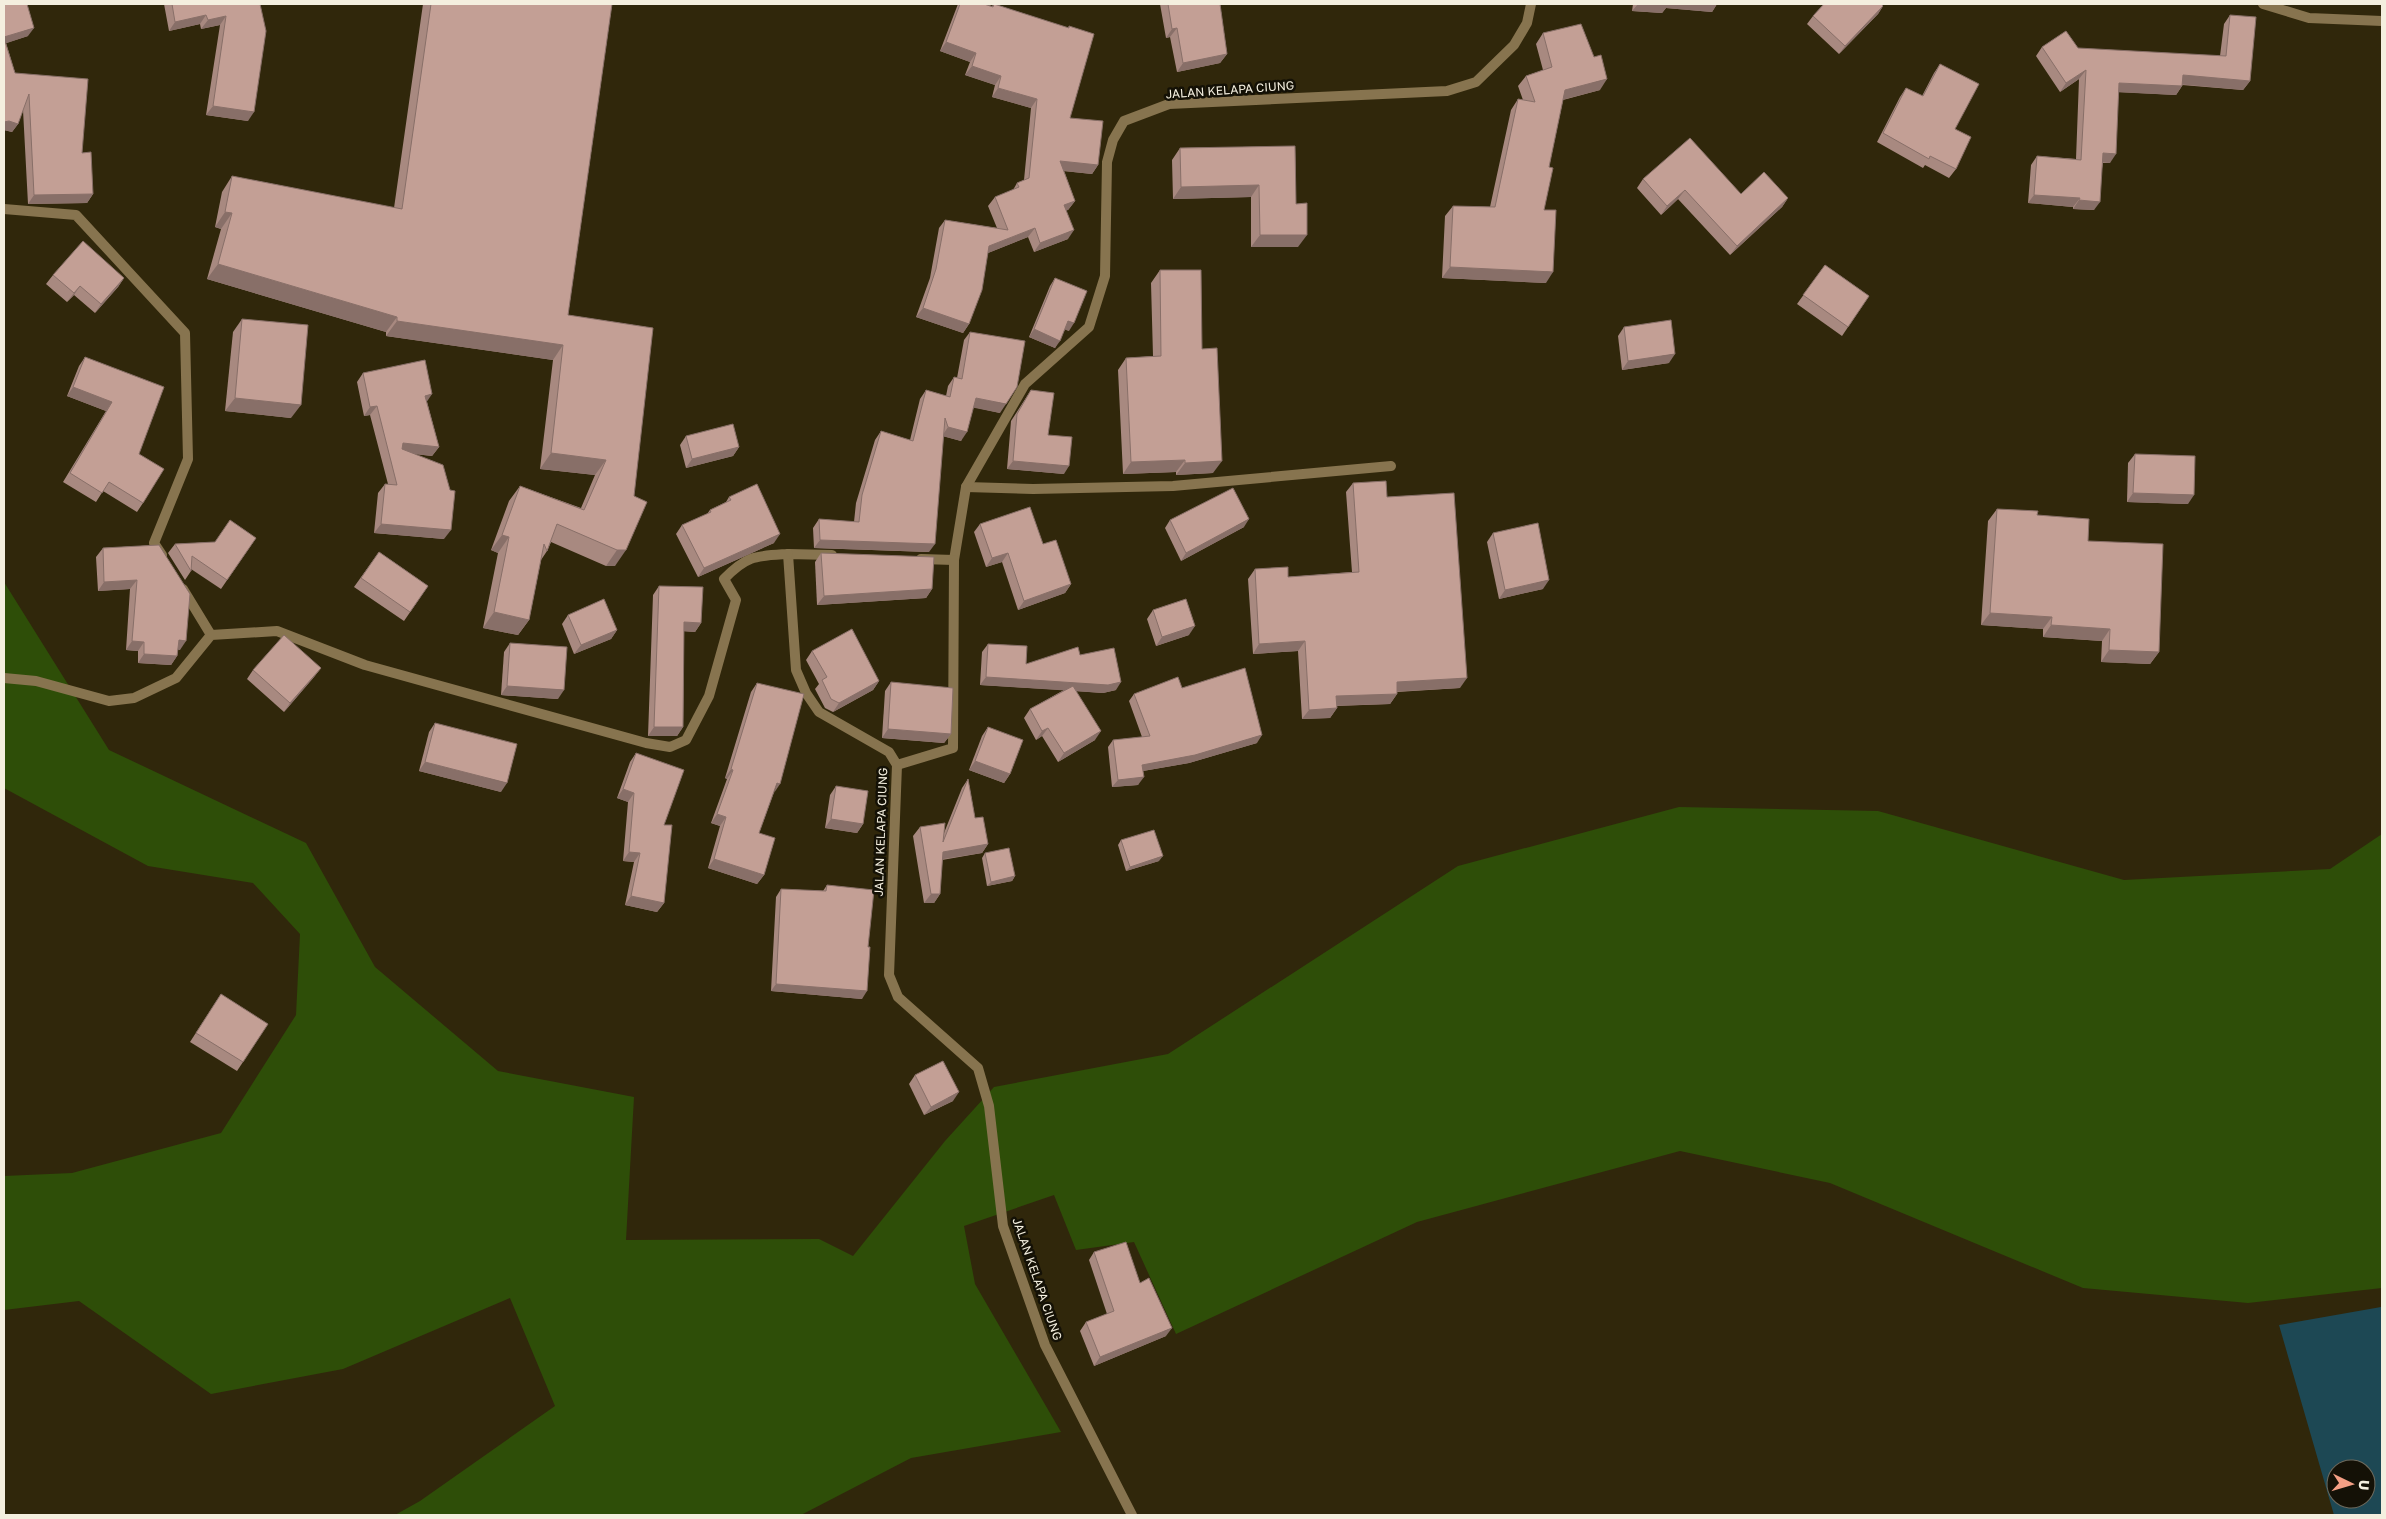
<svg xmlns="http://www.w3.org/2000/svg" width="2386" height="1519" font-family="'Golos Text',sans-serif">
<rect width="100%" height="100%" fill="#30270b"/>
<polygon fill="#2e4e08" points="4,582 109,750 306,843 375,967 498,1071 634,1097 626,1240 819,1239 853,1256 945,1141 994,1087 1168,1054 1458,866 1679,807 1878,811 2124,880 2330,869 2382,834 2382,1288 2248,1303 2083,1288 1830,1183 1680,1151 1417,1222 1176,1334 1134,1242 1076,1250 1054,1195 964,1226 975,1284 1061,1432 911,1458 801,1515 395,1515 420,1501 555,1406 510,1298 343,1369 211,1394 79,1301 4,1310 4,1176 72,1173 221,1133 296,1015 300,934 253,883 148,866 4,788"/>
<path fill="#1d4854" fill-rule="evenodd" d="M2381,1307L2382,1515H2334L2279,1325ZM2336,1469H2366V1499H2336Z"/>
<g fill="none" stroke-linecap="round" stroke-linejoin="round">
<g stroke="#87744f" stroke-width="10">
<polyline points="4,209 76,215 185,333 188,459 154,543 162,555"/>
<polyline points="966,487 1033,489 1173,486 1391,466"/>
<polyline points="832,555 788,554 796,670 806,693 819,712 889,752 897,765 889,975 898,997 978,1068 989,1106 1003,1226 1045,1345 1132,1515"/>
<polyline points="921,559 954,560 966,487 1025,384 1089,327 1105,276 1107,162 1113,140 1124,121 1169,104 1447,91 1476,82 1514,45 1527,23 1531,4"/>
<polyline points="183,589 211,635"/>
<path d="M4,678L36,681L109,701L134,698L176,678L211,635L277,631L365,665L646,743L670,747L686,740L709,696L736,600L724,579C747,555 756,556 788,554"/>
<polyline points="897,765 953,748 954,560"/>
</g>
<polyline stroke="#87744f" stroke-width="10" points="2263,4 2309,18 2382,21"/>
</g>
<g fill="#a88980">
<polygon points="4,4 28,36 6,43 15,73 82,153 93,194 87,203 28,204 23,110 18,124 12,132 4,130"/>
<polygon points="164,4 260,4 248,121 206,115 220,25 201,29 200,24 169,31"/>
<polygon points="423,4 612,4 568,315 653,328 615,566 606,566 551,542 547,551 541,560 529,620 518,635 483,628 498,553 491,550 509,501 520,486 581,508 595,475 540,469 553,360 386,336 386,332 207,279 221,229 215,227 222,192 232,176 394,208"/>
<polygon points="958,4 984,4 992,6 994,4 1068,28 1069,26 1070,118 1098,165 1092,174 1064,171 1075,201 1068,210 1066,210 1068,239 1034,252 1028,237 988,253 969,324 963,333 916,317 930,278 939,228 945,220 997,228 988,206 995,197 1013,190 1017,183 1024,180 1031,108 992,97 995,85 965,75 970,62 940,51"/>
<polygon points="1160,4 1220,4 1227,54 1220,63 1177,72 1170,37 1166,38"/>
<polygon points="1633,4 1717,4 1712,12 1666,8 1662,13 1632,11"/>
<polygon points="1824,4 1883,4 1882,5 1883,6 1878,14 1839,54 1807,24 1813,16"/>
<polygon points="2230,15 2250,81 2243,90 2182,85 2182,86 2176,95 2119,92 2110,163 2103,163 2094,210 2073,209 2073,207 2028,203 2031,165 2037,156 2076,159 2079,79 2060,92 2036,56 2042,47 2220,56 2224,24"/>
<polygon points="1543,33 1600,90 1563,100 1549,167 1544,210 1546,283 1442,278 1445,216 1453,206 1490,207 1511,110 1518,99 1523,100 1518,86 1526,76 1543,70 1536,44"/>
<polygon points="1940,64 1955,129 1956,169 1949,178 1925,165 1923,168 1877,142 1900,97 1906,88 1922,96 1934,73"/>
<polygon points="1295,146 1296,204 1298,247 1251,247 1251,197 1173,199 1172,160 1180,148"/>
<polygon points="1643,179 1741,194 1788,198 1782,207 1730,255 1678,199 1661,215 1637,188"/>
<polygon points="1825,265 1869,296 1842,336 1797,304"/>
<polygon points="1160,270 1202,349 1213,473 1176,475 1176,472 1123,474 1118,370 1126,358 1153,356 1151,283"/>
<polygon points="53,275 124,278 118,287 95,313 74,295 67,302 46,284"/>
<polygon points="1055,278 1069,331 1065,329 1055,348 1029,337 1050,286"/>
<polygon points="242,319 291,418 225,411 233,332"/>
<polygon points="1624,327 1669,363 1622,370 1618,336"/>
<polygon points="970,332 1000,413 973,407 961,441 943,436 929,552 814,548 813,528 819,519 854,522 856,503 875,440 881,431 910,440 920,399 926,390 946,396 948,386 954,377 957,378 964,340"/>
<polygon points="85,357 139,454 143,503 137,512 103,491 96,502 63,482 106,411 67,396 79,366"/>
<polygon points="363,373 427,402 439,447 432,456 415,454 444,539 374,533 378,493 385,484 388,484 370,415 364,416 357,382"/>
<polygon points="1031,390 1048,435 1064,474 1007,469 1011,421"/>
<polygon points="686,436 739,447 733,456 686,468 680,445"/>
<polygon points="2135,454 2188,504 2127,502 2128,463"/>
<polygon points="1353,483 1387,497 1460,688 1397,692 1397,694 1390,704 1336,706 1337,708 1330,718 1302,719 1298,651 1253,654 1248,579 1255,569 1288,577 1352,572 1346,492"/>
<polygon points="729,497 774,543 698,577 676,534 682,525 707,514 710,510 726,502"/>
<polygon points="1997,509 2037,515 2088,541 2159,652 2150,664 2101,662 2102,641 2043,637 2043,629 1981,625 1988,521"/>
<polygon points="1170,520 1244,527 1181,561 1165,528"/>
<polygon points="980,524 1043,544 1071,584 1065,593 1018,610 1002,562 986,567 974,532"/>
<polygon points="1493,533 1543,589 1499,599 1487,542"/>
<polygon points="256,538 221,589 191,569 191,571 185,580 168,553 175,544 215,542"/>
<polygon points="159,545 180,650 178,649 177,656 171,665 138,663 138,651 126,650 130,589 98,591 96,557 103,548"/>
<polygon points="379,552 428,586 404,621 354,587"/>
<polygon points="821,553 932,589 926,598 817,605 815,562"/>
<polygon points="659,586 701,623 695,632 684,631 683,727 677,736 648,736 653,595"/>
<polygon points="1153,610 1189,635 1156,646 1147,619"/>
<polygon points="568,615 617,630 611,639 574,654 562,624"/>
<polygon points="510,643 558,699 501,695 504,652"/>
<polygon points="988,644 1026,664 1080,655 1116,690 1103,693 1076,691 1095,740 1058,762 1042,736 1036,740 1024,718 1030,709 1064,690 980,685 982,652"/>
<polygon points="812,651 879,681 873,690 833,712 825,708 815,689 819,684 806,660"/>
<polygon points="321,668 314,677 284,712 247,679 253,670"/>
<polygon points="891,682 951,734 944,743 882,738 885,691"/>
<polygon points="757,683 774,792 759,833 764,875 757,884 708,868 720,826 711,823 727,779 725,778 751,692"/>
<polygon points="1182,688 1257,743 1189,763 1143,771 1138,785 1112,787 1108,747 1113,740 1142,737 1129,701 1134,694"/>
<polygon points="435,723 501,792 419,771 429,732"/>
<polygon points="988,727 1010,774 1004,783 969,770 982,736"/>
<polygon points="636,753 664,825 664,903 657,912 625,905 634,862 623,861 628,802 617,798 630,762"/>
<polygon points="968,779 975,818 988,844 982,853 942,860 940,894 934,903 924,903 913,836 920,827 944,833 962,788"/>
<polygon points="836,786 863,824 857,833 825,828 830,795"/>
<polygon points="1121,840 1159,861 1126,871 1118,845"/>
<polygon points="985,853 1015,876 1012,881 987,886 982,858"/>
<polygon points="827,885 868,947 862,999 771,991 776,897 781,889 823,891"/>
<polygon points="221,994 243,1062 237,1071 190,1042"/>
<polygon points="915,1075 953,1101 924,1115 909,1084"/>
<polygon points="1094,1252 1140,1283 1166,1336 1094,1366 1080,1331 1086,1322 1107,1314 1089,1260"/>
</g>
<g fill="#886f68">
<polygon points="1638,4 1717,4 1712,12 1666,8 1662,13 1632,11"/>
<polygon points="1883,6 1878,14 1839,54 1845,46"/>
<polygon points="206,15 200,24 169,31 175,22"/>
<polygon points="226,16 220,25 201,29 208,20"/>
<polygon points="34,28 28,36 4,44 4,37"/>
<polygon points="1177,28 1170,37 1166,38 1172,29"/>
<polygon points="946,42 976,53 970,62 940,51"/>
<polygon points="1227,54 1220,63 1177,72 1183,63"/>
<polygon points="972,66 1001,76 995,85 965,75"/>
<polygon points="2086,70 2079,79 2060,92 2066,83"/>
<polygon points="2183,75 2250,81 2243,90 2177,84"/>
<polygon points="1607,79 1600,90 1558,101 1565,90"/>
<polygon points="2119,83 2182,86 2176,95 2113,92"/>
<polygon points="998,88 1037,99 1031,108 992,97"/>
<polygon points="213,106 254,112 248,121 206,115"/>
<polygon points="9,121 18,124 12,132 4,130 4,122"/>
<polygon points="2103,153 2116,154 2110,163 2097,162"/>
<polygon points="1060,161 1098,165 1092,174 1054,170"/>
<polygon points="1259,185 1251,197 1173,199 1181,187"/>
<polygon points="1685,190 1678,199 1661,215 1667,206"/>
<polygon points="93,194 87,203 28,204 34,195"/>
<polygon points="2034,195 2080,198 2073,207 2028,203"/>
<polygon points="1788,198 1782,207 1730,255 1737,246"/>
<polygon points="2079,200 2100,202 2094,210 2073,209"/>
<polygon points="1075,201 1068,210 1058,214 1064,205"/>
<polygon points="225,212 232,213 221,229 215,227"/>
<polygon points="1035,228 1028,237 983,255 989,246"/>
<polygon points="1074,230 1068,239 1034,252 1040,243"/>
<polygon points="1260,235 1307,235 1298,247 1251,247"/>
<polygon points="218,264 397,317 386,332 207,279"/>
<polygon points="1450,267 1553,272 1546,283 1442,278"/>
<polygon points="124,278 118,287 95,313 101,304"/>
<polygon points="80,286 74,295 67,302 74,293"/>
<polygon points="923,308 969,324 963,333 916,317"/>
<polygon points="397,321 563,345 553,360 386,336"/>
<polygon points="1068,321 1074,323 1069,331 1063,329"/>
<polygon points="1034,329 1060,341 1055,348 1029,337"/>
<polygon points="1675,354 1669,363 1622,370 1628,361"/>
<polygon points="73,387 112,402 106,411 67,396"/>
<polygon points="432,394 426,403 425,396"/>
<polygon points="235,398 301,405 291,418 225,411"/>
<polygon points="976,398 1006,404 1000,413 970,407"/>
<polygon points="377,406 370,415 364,416 370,407"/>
<polygon points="948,427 967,432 961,441 942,436"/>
<polygon points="403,443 439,447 432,456 397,452"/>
<polygon points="739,447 733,456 686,468 692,459"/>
<polygon points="551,453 606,460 595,475 540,469"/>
<polygon points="1185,460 1176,472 1123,474 1131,462"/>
<polygon points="1013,461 1069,466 1064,474 1007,469"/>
<polygon points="1222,461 1213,473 1176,475 1185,463"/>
<polygon points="2133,493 2194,495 2188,504 2127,502"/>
<polygon points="1249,519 1244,527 1181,561 1186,553"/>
<polygon points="381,524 451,530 444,539 374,533"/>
<polygon points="780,534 774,543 698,577 704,568"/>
<polygon points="502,535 509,537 498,553 491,550"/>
<polygon points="820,540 935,544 929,552 814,548"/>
<polygon points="617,550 626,550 615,566 606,566"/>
<polygon points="1008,553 1002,562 986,567 992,558"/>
<polygon points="137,580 130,589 98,591 104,582"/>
<polygon points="1549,580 1543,589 1499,599 1505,590"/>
<polygon points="1071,584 1065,593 1018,610 1024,601"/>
<polygon points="932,589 926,598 817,605 824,596"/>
<polygon points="494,612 529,620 518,635 483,628"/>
<polygon points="1990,613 2052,617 2043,629 1981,625"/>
<polygon points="684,622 701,623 695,632 678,631"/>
<polygon points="2051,625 2110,629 2102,641 2043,637"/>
<polygon points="1195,626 1189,635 1156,646 1162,637"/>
<polygon points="617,630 611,639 574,654 581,645"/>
<polygon points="179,640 186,641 180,650 172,649"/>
<polygon points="132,641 144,642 138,651 126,650"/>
<polygon points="1305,641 1298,651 1253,654 1259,644"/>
<polygon points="2109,650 2159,652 2150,664 2101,662"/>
<polygon points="144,654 177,656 171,665 138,663"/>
<polygon points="321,668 314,677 284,712 290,703"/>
<polygon points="986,677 1121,682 1116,690 1103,693 980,685"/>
<polygon points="1467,678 1460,688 1390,692 1397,682"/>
<polygon points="879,681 873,690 833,712 839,703"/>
<polygon points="507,686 564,690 558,699 501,695"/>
<polygon points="1397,694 1390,704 1329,706 1336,696"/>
<polygon points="1337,708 1330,718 1302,719 1309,710"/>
<polygon points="654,727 683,727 677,736 648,736"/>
<polygon points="1048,728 1042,736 1036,740 1042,731"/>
<polygon points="888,729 951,734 944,743 882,738"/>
<polygon points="1101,731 1095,740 1058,762 1064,753"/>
<polygon points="1262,735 1257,743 1189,763 1137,772 1142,765"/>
<polygon points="975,761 1010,774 1004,783 969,770"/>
<polygon points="425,762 507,783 501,792 419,771"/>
<polygon points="731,769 733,770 727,779 725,778"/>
<polygon points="1144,777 1138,785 1112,787 1118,780"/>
<polygon points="777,783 780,784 774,793"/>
<polygon points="623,789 634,793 628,802 617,798"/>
<polygon points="717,814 726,817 720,826 711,823"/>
<polygon points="831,819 863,824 857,833 825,828"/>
<polygon points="988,844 982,853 937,860 943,852"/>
<polygon points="629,852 640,853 634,862 623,861"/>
<polygon points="1163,856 1159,861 1126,871 1130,867"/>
<polygon points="714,859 764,875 757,884 708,868"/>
<polygon points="1015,876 1012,881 987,886 991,882"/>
<polygon points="931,894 940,894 934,903 924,903"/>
<polygon points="631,896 664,903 657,912 625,905"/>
<polygon points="776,984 867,991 862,999 771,991"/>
<polygon points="959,1092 953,1101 924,1115 931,1107"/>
<polygon points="1172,1328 1166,1336 1094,1366 1100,1357"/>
</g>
<g fill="#c39f95" stroke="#886f68">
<polygon points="4,4 27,4 34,28 4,37"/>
<polygon points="172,4 260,4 266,31 254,112 213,106 226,16 208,20 206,15 175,22"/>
<polygon points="431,4 612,4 568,315 653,328 634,496 647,502 626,550 617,550 557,524 547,551 544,544 529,620 494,612 509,537 502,535 520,486 584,510 606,460 551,453 563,345 397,321 397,317 218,264 232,213 225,212 232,176 402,209"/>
<polygon points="960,4 984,4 993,7 994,4 1069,28 1069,26 1094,34 1070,118 1103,121 1098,165 1060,161 1075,201 1064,205 1074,230 1040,243 1035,228 989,246 982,290 969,324 923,308 936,269 945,220 1008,230 995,197 1019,187 1017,183 1029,178 1037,99 998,88 1001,76 972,66 976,53 946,42"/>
<polygon points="1168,4 1220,4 1227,54 1183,63 1177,28 1172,29"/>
<polygon points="1824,4 1881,4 1883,6 1845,46 1813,16"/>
<polygon points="2230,15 2256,17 2250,81 2183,75 2182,86 2119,83 2116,154 2103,153 2100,202 2079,200 2080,198 2034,195 2037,156 2081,160 2086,70 2066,83 2042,47 2066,31 2078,48 2226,56"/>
<polygon points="1581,24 1594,57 1601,55 1607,79 1565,90 1549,167 1553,168 1544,210 1556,210 1553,272 1450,267 1453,206 1495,207 1518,99 1535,102 1526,76 1552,67 1543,33"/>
<polygon points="4,38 15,73 88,79 82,153 91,152 93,194 34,195 29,94 18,124 9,121 4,122"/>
<polygon points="1940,64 1979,84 1955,129 1971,137 1956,169 1930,156 1929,159 1883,133 1906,88 1923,96"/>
<polygon points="1690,138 1741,194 1764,172 1788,198 1737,246 1685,190 1667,206 1643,179"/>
<polygon points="1295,146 1296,204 1307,203 1307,235 1260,235 1259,185 1181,187 1180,148"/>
<polygon points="83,241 124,278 101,304 80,286 74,293 53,275"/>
<polygon points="1825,265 1869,296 1848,327 1803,295"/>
<polygon points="1160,270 1201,270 1202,349 1217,348 1222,461 1185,463 1185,460 1131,462 1126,358 1161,356"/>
<polygon points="1055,278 1087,291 1074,323 1068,321 1060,341 1034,329"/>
<polygon points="242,319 308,325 301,405 235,398"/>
<polygon points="1671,320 1675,354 1628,361 1624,327"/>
<polygon points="970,332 1025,341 1017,387 1006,404 976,398 967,432 948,427 945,418 935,544 820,540 819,519 859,522 862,495 881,431 913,441 926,390 950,397 954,377 962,379"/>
<polygon points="85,357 164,387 139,454 164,469 143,503 109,482 102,493 70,473 112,402 73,387"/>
<polygon points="425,360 432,394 425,396 439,447 403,443 402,449 443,465 450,490 455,491 451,530 381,524 385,484 397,485 377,406 370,407 363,373"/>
<polygon points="1031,390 1054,393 1048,435 1072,437 1069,466 1013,461 1017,414"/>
<polygon points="733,424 739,447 692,459 686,436"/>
<polygon points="2135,454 2195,456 2194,495 2133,493"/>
<polygon points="1386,481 1387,497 1454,493 1467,678 1397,682 1397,694 1336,696 1337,708 1309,710 1305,641 1259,644 1255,569 1288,567 1288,577 1359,572 1353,483"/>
<polygon points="757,484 780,534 704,568 682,525 711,512 710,510 731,500 729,497"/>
<polygon points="1233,488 1249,519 1186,553 1170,520"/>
<polygon points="1030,507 1043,544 1056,540 1071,584 1024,601 1008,553 992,558 980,524"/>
<polygon points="1997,509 2038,511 2037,515 2089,519 2088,541 2163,544 2159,652 2109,650 2110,629 2051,625 2052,617 1990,613"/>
<polygon points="230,520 256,538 227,580 192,556 191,571 175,544 215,542"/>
<polygon points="1538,523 1549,580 1505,590 1493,533"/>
<polygon points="159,545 190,594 186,641 179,640 177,656 144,654 144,642 132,641 137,580 104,582 103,548"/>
<polygon points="379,552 428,586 410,612 361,578"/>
<polygon points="821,553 934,557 932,589 824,596"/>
<polygon points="659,586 703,587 701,623 684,622 683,727 654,727"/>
<polygon points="604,599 617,630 581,645 568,615"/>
<polygon points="1186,599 1195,626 1162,637 1153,610"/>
<polygon points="852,629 879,681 839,703 831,699 822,680 827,677 812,651"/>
<polygon points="284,635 321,668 290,703 253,670"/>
<polygon points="510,643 567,647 564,690 507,686"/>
<polygon points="988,644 1027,646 1026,664 1078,647 1080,655 1114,648 1121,682 1108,685 986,677"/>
<polygon points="1245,668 1262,735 1195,755 1142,765 1144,777 1118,780 1113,740 1150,736 1134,694 1178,677 1182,688"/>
<polygon points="891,682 953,688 951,734 888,729"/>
<polygon points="757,683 804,694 780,784 777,783 759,833 775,838 764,875 714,859 726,817 717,814 733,770 731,769"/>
<polygon points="1073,686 1101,731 1064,753 1048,728 1042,731 1030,709"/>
<polygon points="435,723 517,744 507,783 425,762"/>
<polygon points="988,727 1023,740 1010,774 975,761"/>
<polygon points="636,753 684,770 664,825 672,825 664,903 631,896 640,853 629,852 634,793 623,789"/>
<polygon points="968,779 975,818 983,817 988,844 943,852 940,894 931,894 920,827 945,823 943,842"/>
<polygon points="836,786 868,791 863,824 831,819"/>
<polygon points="1154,830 1163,856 1130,867 1121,840"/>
<polygon points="1009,848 1015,876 991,882 985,853"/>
<polygon points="827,885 874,890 868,947 870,947 867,991 776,984 781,889 826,891"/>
<polygon points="221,994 268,1024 243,1062 196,1033"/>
<polygon points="943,1061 959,1092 931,1107 915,1075"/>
<polygon points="1126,1242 1140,1283 1149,1278 1172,1328 1100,1357 1086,1322 1114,1311 1094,1252"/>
</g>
<g text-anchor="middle" stroke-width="5" stroke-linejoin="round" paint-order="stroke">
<g font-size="12" fill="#f4efdf" stroke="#141106">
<text transform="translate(1230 90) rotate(-4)" y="4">JALAN KELAPA CIUNG</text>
<text transform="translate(881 832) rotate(-88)" y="4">JALAN KELAPA CIUNG</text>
<text transform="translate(1037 1279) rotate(71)" y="4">JALAN KELAPA CIUNG</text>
</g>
</g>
<rect width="2386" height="1519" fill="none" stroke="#f4efdf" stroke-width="10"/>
<g transform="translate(2351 1484) rotate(95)"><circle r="24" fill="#141106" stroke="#6e6a5d"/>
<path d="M0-4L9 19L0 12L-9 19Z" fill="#f39f84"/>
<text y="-8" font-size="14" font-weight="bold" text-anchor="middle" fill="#f4efdf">U</text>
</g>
</svg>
